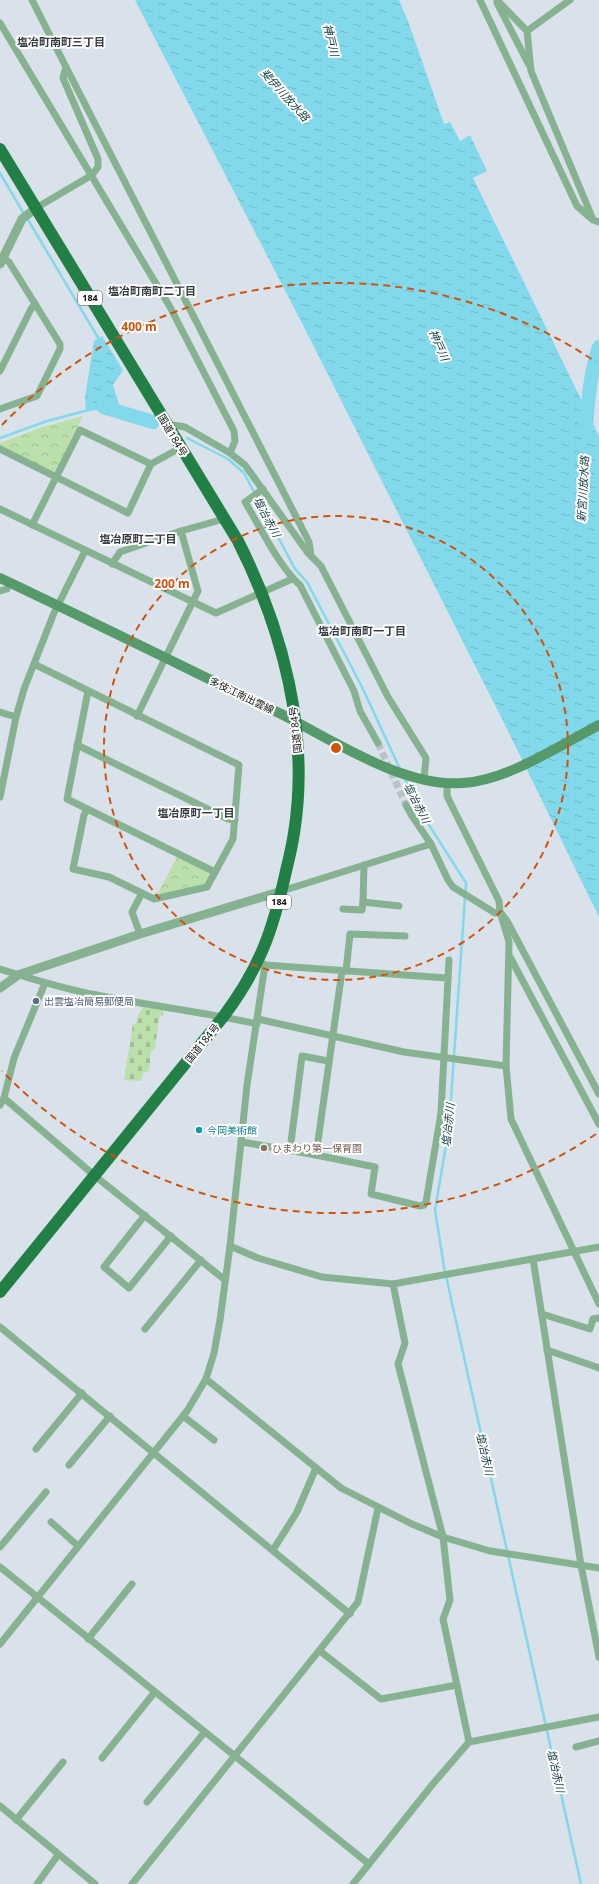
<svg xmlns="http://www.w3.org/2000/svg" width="599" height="1884" font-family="'Noto Sans','Noto Sans JP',sans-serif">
<defs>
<pattern id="cemetery-stones" width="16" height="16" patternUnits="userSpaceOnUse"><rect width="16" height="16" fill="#bbe0ab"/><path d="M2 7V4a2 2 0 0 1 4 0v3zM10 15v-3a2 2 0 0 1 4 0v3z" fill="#9fbf92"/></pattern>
<pattern id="park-crowns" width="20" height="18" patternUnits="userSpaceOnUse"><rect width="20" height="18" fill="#bbe0ab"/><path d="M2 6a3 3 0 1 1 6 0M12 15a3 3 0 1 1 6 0" fill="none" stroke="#9fbf92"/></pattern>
<pattern id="water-ripples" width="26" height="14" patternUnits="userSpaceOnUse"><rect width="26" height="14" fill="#81d9eb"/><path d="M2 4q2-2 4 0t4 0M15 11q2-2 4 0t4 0" fill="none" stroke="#6eb9c8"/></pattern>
</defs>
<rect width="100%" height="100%" fill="#d9e2ea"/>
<polygon fill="url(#cemetery-stones)" points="145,1005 162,1008 163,1015 159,1018 155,1049 151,1051 149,1071 143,1073 141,1081 124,1080 133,1024 136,1024 138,1015"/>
<g fill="url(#park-crowns)">
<polygon points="83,416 56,471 53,472 0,447 0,443 42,427"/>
<polygon points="177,857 208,872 210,876 205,885 157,895"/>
</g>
<g fill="url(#water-ripples)">
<polygon points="135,0 399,0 408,21 444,124 450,122 460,141 470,135 487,171 473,178 599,436 599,917 508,731 308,335"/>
<polygon points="102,336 123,370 113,385 120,407 119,415 100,410 86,411 85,397 94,341"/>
</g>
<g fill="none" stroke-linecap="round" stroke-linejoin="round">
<g stroke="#81d9eb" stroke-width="2.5">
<polyline points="0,173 24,214"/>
<polyline points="27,218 100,341"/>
<polyline points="0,438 47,421 89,410"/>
<polyline points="187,438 228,459 244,473 295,569 307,582 362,687 400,769"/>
<polyline points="404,777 422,814 466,883 449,1128 435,1210 444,1267 581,1884"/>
</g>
<g stroke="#81d9eb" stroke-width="14">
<polyline points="103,407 153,422"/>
<path d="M586,429C588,401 590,374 599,347"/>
</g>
<polyline stroke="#bac2c9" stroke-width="7" stroke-dasharray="7 3.5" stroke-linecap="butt" points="378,743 406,805"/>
<g stroke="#86b292" stroke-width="7">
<polyline points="32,0 66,67 63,78 98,159 98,167 92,175 36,208"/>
<polyline points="480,0 577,206 593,220 599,222"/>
<polyline points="497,0 527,31 531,71 592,217"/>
<polyline points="497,3 529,65"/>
<polyline points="0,23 170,307 234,431 235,441 230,453"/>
<polyline points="527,31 570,0"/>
<polyline points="66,67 309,542 311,556"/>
<polyline points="0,371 31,309 35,304"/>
<polyline points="0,409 37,396 60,349 60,344 9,262 3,258"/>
<polyline points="166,424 185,427 230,453 245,465 308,553 321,566 388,697 426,758 424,779"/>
<polyline points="0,449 128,513 151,464 180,448"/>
<path d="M263,489L245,502C259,525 280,568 300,585L354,691L360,711L378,743"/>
<polyline points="0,509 216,613 292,579"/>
<polyline points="32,525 80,430 151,464"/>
<polyline points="112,564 120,552 181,531 224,519"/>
<polyline points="0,591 7,589"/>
<polyline points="34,664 239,765 233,839 207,887 154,899 109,877 73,869 84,815 87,810"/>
<polyline points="88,691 67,799 215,872"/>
<polyline points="0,712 16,717"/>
<polyline points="137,716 198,591 181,531"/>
<polyline points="77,745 228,819 235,820"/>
<polyline points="447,783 447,796 499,901 500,912 509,942 506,1066 511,1119 599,1304"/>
<polyline points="0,797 16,717 24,689 54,613 85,551"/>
<polyline points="406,805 412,816 431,844 448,880 453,887 495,913 500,912 507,921 599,1094"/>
<polyline points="364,865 363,902 399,906"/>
<polyline points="282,891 431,844"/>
<polyline points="343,909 362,910 363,902"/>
<polyline points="140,934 132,912 142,893"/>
<polyline points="510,957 599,1124"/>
<polyline points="265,965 447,978"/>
<path d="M0,969C32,979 64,989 97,995C151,1006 204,1012 257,1024"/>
<polyline points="346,971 350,934 405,936"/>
<polyline points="258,1019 404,1052 506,1066"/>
<polyline points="4,1098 14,1058 45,983"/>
<polyline points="0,1105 4,1098 95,1176 225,1280"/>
<polyline points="242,1142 316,1155 342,971"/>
<polyline points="290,1150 302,1056 328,1061"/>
<polyline points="316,1155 375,1167 371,1194 420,1206 424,1205 426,1202 441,1113 449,960"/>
<polyline points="145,1215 104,1267 129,1288 171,1236"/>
<polyline points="230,1246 258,1258 322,1277 393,1284 599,1247"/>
<polyline points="533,1259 581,1565 599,1657"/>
<polyline points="393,1284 405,1343 398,1364 443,1537 450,1600 443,1619 469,1742"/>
<polyline points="542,1314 590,1329 593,1319 599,1318"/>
<polyline points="0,1327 350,1614"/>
<polyline points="145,1329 201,1260"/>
<polyline points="547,1350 599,1368"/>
<polyline points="206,1379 341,1488 412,1524 443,1537 490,1551 599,1568"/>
<polyline points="183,1416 214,1440"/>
<polyline points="36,1449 82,1393"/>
<polyline points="69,1465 110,1416"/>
<polyline points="51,1522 78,1546"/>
<polyline points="0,1547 46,1492"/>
<polyline points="273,1550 297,1512 316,1468"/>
<polyline points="0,1567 369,1864"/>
<polyline points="88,1639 132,1584"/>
<polyline points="0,1644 187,1411 206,1379 214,1353 220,1320 230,1246 247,1085 265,965 259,961"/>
<polyline points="320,1651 381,1699 457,1685"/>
<polyline points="576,1747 599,1741"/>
<polyline points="102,1758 154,1693"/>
<polyline points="147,1802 204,1733"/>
<polyline points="0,1806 95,1884"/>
<polyline points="16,1820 63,1762"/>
<polyline points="37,1884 58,1855"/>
<polyline points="132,1884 358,1602 378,1508"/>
<polyline points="353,1884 432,1785 469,1742 599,1717"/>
</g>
<g stroke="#86b292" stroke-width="9">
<polyline points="0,264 22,219 36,208"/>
<polyline points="0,988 18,975 140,934 282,891"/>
</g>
<path stroke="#569a6b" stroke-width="10" d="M0,578C93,622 184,667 277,712C330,738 402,788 463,783C508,780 559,746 599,725"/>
<path stroke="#227f46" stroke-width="12" d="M0,149L238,541C283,630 310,733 294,833C292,846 289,859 286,871C273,930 260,968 223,1017L0,1292"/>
</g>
<g fill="none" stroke="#d2520c" stroke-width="2" stroke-dasharray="7 5">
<circle cx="336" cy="748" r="232"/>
<path d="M596 1134A465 465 0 0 1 2 1071M2 425A465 465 0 0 1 596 362"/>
</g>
<circle fill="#5c6f8a" stroke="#fff" stroke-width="1.5" cx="36" cy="1001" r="4"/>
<circle fill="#0f9aa8" stroke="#fff" stroke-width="1.5" cx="199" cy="1130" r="4"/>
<circle fill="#8d6e63" stroke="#fff" stroke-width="1.5" cx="264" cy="1148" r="4"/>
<g text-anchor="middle" stroke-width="4" stroke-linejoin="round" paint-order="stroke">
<g fill="#fff" stroke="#545658" stroke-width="1">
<rect x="78" y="291" width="24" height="14" rx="3"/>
<rect x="267" y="895" width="24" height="14" rx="3"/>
</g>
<g font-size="9" font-weight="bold" fill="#0b0e11">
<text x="90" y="301">184</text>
<text x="279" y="905">184</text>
</g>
<g font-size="10" fill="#0b0e11" stroke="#fff">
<text transform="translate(173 435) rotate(59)" y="4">国道184号</text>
<text transform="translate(242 695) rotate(26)" y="4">多伎江南出雲線</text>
<text transform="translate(295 730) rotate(-96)" y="4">国道184号</text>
<text transform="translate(202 1043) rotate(-51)" y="4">国道184号</text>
</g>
<g font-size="10" fill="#4e5e75" stroke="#fff" text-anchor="start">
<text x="44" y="1005">出雲塩冶簡易郵便局</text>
</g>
<g font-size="10" fill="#0d838f" stroke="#fff" text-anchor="start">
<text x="207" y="1134">今岡美術館</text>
</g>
<g font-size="10" fill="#785e54" stroke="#fff" text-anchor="start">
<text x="272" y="1152">ひまわり第一保育園</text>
</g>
<g font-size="11" font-style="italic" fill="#133d44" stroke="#fff">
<text transform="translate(331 40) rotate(76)" y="4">神戸川</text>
<text transform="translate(285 95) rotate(48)" y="4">斐伊川放水路</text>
<text transform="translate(439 345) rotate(66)" y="4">神戸川</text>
<text transform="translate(583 489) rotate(-87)" y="4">新宮川放水路</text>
<text transform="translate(267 517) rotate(62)" y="4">塩冶赤川</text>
<text transform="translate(417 803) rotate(63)" y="4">塩冶赤川</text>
<text transform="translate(448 1125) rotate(-84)" y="4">塩冶赤川</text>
<text transform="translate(485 1454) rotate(77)" y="4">塩冶赤川</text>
<text transform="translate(556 1771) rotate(77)" y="4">塩冶赤川</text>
</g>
<g font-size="11" font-weight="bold" fill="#333a40" stroke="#fff">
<text x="61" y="46">塩冶町南町三丁目</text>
<text x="152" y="295">塩冶町南町二丁目</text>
<text x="138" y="543">塩冶原町二丁目</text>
<text x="362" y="635">塩冶町南町一丁目</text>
<text x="196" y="817">塩冶原町一丁目</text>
</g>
</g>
<circle cx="336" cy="748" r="6" fill="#d2520c" stroke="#fff" stroke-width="2"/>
<g font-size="12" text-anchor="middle" font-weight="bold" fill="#d2520c" stroke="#fff" stroke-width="4" stroke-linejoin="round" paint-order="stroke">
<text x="139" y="331">400 m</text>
<text x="172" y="588">200 m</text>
</g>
</svg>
